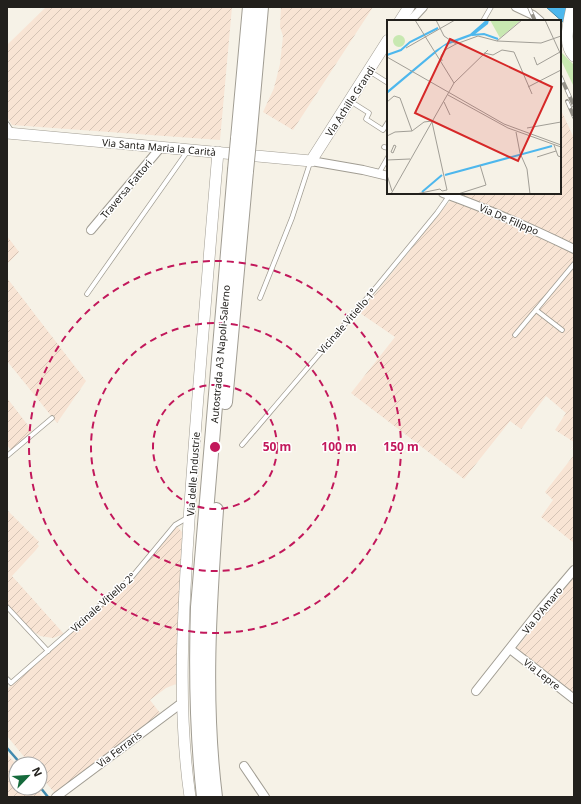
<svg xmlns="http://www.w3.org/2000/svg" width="581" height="804" font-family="'Noto Sans',sans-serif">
<defs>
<pattern id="industrial-furrows" width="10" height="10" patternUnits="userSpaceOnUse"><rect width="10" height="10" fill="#f8e4d4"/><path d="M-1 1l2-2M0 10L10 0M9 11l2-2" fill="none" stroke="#d4c3b5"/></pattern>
</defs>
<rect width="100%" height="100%" fill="#f6f2e7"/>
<g fill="url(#industrial-furrows)">
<polygon points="46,7 232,7 220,140 12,125 7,117 7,45"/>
<polygon points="281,7 373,7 293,130 263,112 274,88 280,64 283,36 280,27"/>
<polygon points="560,108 574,138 574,442 555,430 566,413 546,396 521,429 510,421 464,479 351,393 395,337 360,313 447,204 461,193 560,193"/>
<polygon points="7,236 19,252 7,264"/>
<polygon points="7,278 86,381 57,423 7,361"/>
<polygon points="7,398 33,432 11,450 7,445"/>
<polygon points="574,455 574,543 541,517 553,500 545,492"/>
<polygon points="7,510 39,542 37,544 39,546 35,551 12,576 64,634 53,638 40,636 33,631 7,604"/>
<polygon points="177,526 182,532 176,684 166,688 150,700 160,713 56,794 40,776 40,764 30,764 7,736 7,689 133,580"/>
<polygon points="574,576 574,695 515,650 546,612 544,610"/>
<polygon points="7,754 16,764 16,788 36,788 43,797 7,797"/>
</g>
<polygon fill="#c8e8b1" points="560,51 574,65 574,87 560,58"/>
<polygon fill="#4db7ed" stroke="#408aae" points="546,7 572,7 574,9 574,32"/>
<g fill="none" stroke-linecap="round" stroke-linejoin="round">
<g stroke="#408aae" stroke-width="2.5">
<polyline points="7,748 21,764"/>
<polyline points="40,787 48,797"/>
</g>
<defs>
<g id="lane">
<polyline points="483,21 491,7"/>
<polyline points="369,71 388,83"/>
<polyline points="350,101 369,113 366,119 383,130 388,122"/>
<polyline points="7,124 12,132"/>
<polyline points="384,147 388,148"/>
<polyline points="379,173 388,157"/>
<polyline points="87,294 187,152"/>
<polyline points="260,298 292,218 310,163"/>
<polyline points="536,310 562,330"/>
<polyline points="515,335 574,264"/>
<polyline points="242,445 378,285 437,213 449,196"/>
<polyline points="7,456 52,418"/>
<polyline points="7,607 48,651"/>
<polyline points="7,679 11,683 131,578 175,525 187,518"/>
</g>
<g id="street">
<polyline points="516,7 533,15 540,21"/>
<polyline points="410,21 423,7"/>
<polyline points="311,161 363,170 388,176"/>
<path d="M443,193C488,209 531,228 574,249"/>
<polyline points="91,230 161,147"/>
<polyline points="510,649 574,699"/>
<polyline points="476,691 540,610 574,570"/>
<polyline points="244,766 265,797"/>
<polyline points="56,797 183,702"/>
</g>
<g id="secondary">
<path d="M572,7C569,22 562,44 574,56"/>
<polyline points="400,21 409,7"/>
<polyline points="7,133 311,161 388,40"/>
<path d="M190,797C176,700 184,602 190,505C198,387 208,270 218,152"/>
</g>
<g id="highway">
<polyline points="238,139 250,7"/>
<polyline points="249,141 261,7"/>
<polyline points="225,402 246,171"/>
<path d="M204,797C197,734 196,671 198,607L235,170"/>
<path d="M215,797C203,701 209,606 216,510"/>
</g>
</defs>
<use href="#lane" stroke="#a19d93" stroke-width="5.5"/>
<use href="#street" stroke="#a19d93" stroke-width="10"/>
<use href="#secondary" stroke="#a19d93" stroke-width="12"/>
<use href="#highway" stroke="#a19d93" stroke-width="16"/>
<use href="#lane" stroke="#fff" stroke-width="4"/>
<use href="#street" stroke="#fff" stroke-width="8"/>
<use href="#secondary" stroke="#fff" stroke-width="11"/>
<use href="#highway" stroke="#fff" stroke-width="14"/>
<defs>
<g id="rail">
<polyline points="529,7 535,21"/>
<polyline points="560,75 574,106"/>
<polyline points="567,101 574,117"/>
</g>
</defs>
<use href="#rail" stroke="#949189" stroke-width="4"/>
<use href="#rail" stroke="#fff" stroke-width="2.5" stroke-dasharray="8" stroke-linecap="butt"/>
<defs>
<g id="highway-bridge">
<polyline points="235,170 238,139"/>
<polyline points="246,171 249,141"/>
</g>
</defs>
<use href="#highway-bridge" stroke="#a19d93" stroke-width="16" stroke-linecap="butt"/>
<use href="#highway-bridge" stroke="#fff" stroke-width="14"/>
</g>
<g fill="none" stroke="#c2185b" stroke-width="2" stroke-dasharray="7 5">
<circle cx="215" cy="447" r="62"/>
<circle cx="215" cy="447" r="124"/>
<circle cx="215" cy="447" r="186"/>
</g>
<g text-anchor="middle" stroke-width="3" stroke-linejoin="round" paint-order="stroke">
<g font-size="10" fill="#22201c" stroke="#fff">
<text transform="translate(350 101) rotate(-57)" y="4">Via Achille Grandi</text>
<text transform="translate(159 147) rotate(5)" y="4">Via Santa Maria la Carità</text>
<text transform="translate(126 189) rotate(-50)" y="4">Traversa Fattori</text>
<text transform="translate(509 219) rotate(23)" y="4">Via De Filippo</text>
<text transform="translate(347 321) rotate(-49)" y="4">Vicinale Vitiello 1°</text>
<text transform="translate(220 354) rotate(-85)" y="4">Autostrada A3 Napoli-Salerno</text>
<text transform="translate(193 474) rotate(-86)" y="4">Via delle Industrie</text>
<text transform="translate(103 602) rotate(-42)" y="4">Vicinale Vitiello 2°</text>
<text transform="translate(542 610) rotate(-51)" y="4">Via D'Amaro</text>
<text transform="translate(542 674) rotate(38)" y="4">Via Lepre</text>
<text transform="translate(119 749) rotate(-37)" y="4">Via Ferraris</text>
</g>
</g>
<g transform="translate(387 20)">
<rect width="174" height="174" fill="#f6f2e7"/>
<path d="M103,0H134L113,18ZM6 21a6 6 0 1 1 12 0a6 6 0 1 1-12 0Z" fill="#c8e8b1"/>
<path d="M99,0H102L101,4L87,15L57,26L0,74V71L49,30L61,22L83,14Z" fill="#4db7ed"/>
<path fill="none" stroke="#4db7ed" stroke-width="2" d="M85,15L97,14L111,19M0,35L14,30L23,22L51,8M58,155L165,126M35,172L55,155"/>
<path fill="none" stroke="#a19e96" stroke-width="1" d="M28,0L67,63M49,0L57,16L69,24L91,16L110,21L135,0M158,0L174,35M110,21L154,23L174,16M19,28L68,0M97,33L106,35L115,30L127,32L145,74M0,37L117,104L174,125M147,37L150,45L173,32M55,41L54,36L58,30L69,24M141,67L174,50M61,75L121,108L174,127M0,82L7,76L13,78L25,111M57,82L63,95M45,102L60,170L55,171M140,108L174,102M129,112L133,133L140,149L143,174M0,116L8,112L25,111L37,102L45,101M7,125L9,126L6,133L4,132ZM167,125L171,136L174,137M150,137L169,131M0,140L23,139M0,155L5,171M4,174L67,63L101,30M29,174L53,169L55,171M71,174L99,165L93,145"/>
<path fill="#d62828" fill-opacity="0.15" stroke="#d62828" stroke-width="2" d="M63,19L165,67L131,141L28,93Z"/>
<rect width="174" height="174" fill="none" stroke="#22201c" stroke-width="2"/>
</g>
<circle cx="215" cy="447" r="6" fill="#c2185b" stroke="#fff" stroke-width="2"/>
<g font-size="12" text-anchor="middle" font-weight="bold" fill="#c2185b" stroke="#fff" stroke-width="3" stroke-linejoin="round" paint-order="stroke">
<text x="277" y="451">50 m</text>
<text x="339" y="451">100 m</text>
<text x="401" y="451">150 m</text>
</g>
<rect width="581" height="804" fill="none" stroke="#22201c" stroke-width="16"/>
<g transform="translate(28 776) rotate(65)"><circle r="19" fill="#ffffff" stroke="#a7a6a4"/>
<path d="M0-3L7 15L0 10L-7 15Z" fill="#156a3c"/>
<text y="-6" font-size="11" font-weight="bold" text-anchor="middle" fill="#22201c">N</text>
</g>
</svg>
